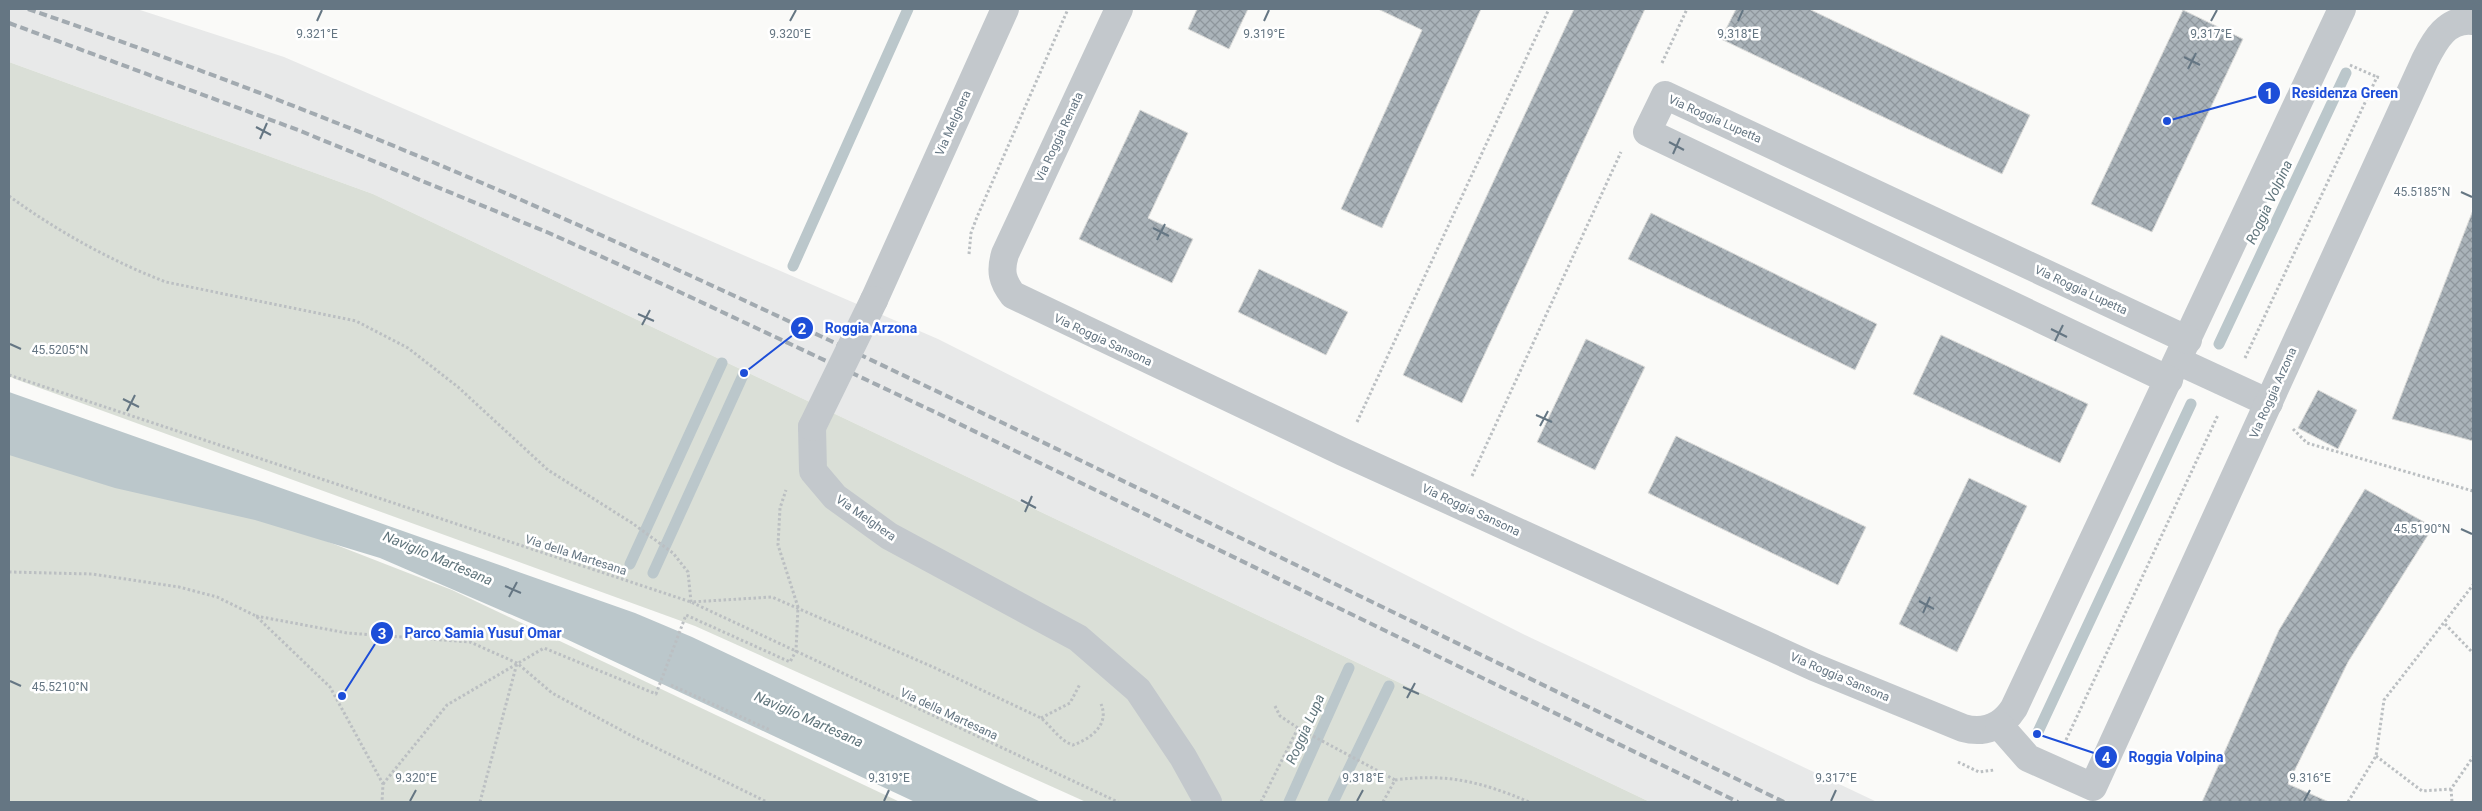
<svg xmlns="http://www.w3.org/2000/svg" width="2482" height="811" font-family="Roboto,sans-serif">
<defs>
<pattern id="building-cross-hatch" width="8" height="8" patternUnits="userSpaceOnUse" patternTransform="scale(1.25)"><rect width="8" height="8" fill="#aab3b9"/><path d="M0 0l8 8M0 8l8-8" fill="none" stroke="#8e969c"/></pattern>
</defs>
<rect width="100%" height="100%" fill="#fafaf8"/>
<polygon fill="#e8e9e9" points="9,9 137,9 284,57 938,339 1523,634 1877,802 1650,802 373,194 9,62"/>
<g fill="#dadfd7">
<polygon points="9,62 373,194 1650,802 1086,802 695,626 15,379 9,376"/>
<polygon points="9,418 452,590 900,802 9,802"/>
</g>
<polygon fill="#bbc7cb" points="9,392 635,613 692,637 1041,802 915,802 549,631 380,558 255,520 115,488 9,455"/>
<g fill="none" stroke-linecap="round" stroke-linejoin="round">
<g stroke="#bbc7cb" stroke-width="11">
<polyline points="793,266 908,9"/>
<polyline points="2219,344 2346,73"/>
<polyline points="630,564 722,363"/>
<polyline points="653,573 744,373"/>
<polyline points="2037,734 2191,404"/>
<polyline points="1289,802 1349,668"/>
<polyline points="1333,802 1389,686"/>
</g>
</g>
<g fill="url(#building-cross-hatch)" stroke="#dcdcda">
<polygon points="1197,9 1248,9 1229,49 1188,29"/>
<polygon points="1378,9 1481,9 1382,228 1341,209 1422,30"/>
<polygon points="1574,9 1645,9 1462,403 1403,375"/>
<polygon points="1736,9 1809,9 2030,115 2002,174 1721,39"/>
<polygon points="2183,10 2243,39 2152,232 2091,204"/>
<polygon points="1140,110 1188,133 1148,218 1193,239 1172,283 1079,239"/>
<polygon points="2473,210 2473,441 2392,419"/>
<polygon points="1651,213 1877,324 1855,370 1628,259"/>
<polygon points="1259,269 1348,312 1326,355 1238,312"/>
<polygon points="1941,335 2088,404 2060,463 1913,394"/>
<polygon points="1586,339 1645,367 1595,470 1537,442"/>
<polygon points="2318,390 2357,410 2338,449 2298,428"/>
<polygon points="1676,436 1866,527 1838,585 1648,493"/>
<polygon points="1969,478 2027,506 1957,652 1899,624"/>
<polygon points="2365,489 2433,527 2348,662 2288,784 2329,802 2202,802 2279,630"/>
</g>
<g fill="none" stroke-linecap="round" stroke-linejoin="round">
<g stroke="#bbbfc2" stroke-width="3" stroke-dasharray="2.5 2.5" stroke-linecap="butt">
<polyline points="1662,63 1687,9"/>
<polyline points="2350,65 2377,77"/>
<path d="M9,196C57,231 111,261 166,282L356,321L408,348L458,387L548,470L632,523L673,553L688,572L691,602L772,597L933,667L1041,718C1052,727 1060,741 1073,745C1090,739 1110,725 1101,704"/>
<polyline points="969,254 971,233 977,217 1068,9"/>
<polyline points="2245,358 2377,77 2381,78"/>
<polyline points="9,375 691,602 1118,802"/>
<polyline points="1357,422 1549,9"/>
<polyline points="2293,429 2307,443 2473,491"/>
<polyline points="1472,476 1621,152"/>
<polyline points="9,572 92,574 179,587 217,597 256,616 330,687 383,784 382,802"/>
<polyline points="256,616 347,633 470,642 517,663 552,693 632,736 767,802"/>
<polyline points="2445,624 2473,653"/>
<polyline points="671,685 770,730"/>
<polyline points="1275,706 1280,716 1298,728"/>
<polyline points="1041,718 1070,703 1080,684"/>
<polyline points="2066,740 2218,415"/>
<polyline points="2376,756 2422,791 2451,789 2473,757"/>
<polyline points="1958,762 1979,772 1994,770"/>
<polyline points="383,784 447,705 544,648 656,694 686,615 790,662 796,651 798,607 778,545 780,508 786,490"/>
<polyline points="2451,789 2452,802"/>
<polyline points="480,802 517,663"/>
<polyline points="1261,802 1298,728 1395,780"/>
<path d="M1383,802L1395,780C1447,773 1482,782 1529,802"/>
<polyline points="2348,802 2376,756 2384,700 2473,585"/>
</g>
<g stroke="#c3c8cc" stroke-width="28">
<path d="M1119,9L1005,254C1000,271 1002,281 1013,295L1343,452L1814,667L1963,728C1984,734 2002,727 2014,708L2342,9"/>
<polyline points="874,300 1005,9"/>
<polyline points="2178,361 2269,403"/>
<polyline points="2169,380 1647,132 1665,95 2188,340"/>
<polyline points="812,427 813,471 835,497 889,536 1078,638 1138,690 1183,757 1208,802"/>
<path d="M1999,725L2028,758L2093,787L2425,60C2435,40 2447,18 2473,21"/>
</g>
<g stroke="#a2aab0" stroke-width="4" stroke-dasharray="8 4" stroke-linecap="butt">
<path d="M28,9C165,56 301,107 435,163C677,265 912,379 1148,493C1360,596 1572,699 1784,802"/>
<polyline points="9,23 298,130 549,233 669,287 939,414 1738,802"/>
</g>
<polyline stroke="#c3c8cc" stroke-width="28" points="812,427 874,300"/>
</g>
<path fill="none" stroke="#657683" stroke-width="2" d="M317,21L322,10M790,21L796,10M1264,21L1269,10M1738,21L1743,10M2211,21L2217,10M2184,57L2200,65M2188,69L2196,53M256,127L271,135M260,139L267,123M1669,142L1684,150M1673,154L1680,138M2461,192L2472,197M1153,228L1169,236M1157,240L1165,224M638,314L654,321M642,325L650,310M2051,329L2067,337M2055,341L2063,325M10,344L21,349M123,399L139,407M127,411L135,395M1536,415L1552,422M1540,426L1548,411M1021,500L1036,508M1025,512L1032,496M2461,529L2472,534M505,586L521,593M509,597L517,582M1919,601L1934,609M1923,613L1930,597M10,681L21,686M1403,687L1419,694M1407,698L1415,683M410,801L416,790M884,801L889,790M1357,801L1363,790M1831,801L1836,790M2304,801L2310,790"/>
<g text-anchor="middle" stroke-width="5" stroke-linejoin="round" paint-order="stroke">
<g font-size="12" fill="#657683" stroke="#fff">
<text transform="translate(1715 119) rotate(24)" y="4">Via Roggia Lupetta</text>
<text transform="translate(953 123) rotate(-66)" y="4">Via Melghera</text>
<text transform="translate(1059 137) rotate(-65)" y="4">Via Roggia Renata</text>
<text transform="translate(2081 290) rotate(25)" y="4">Via Roggia Lupetta</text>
<text transform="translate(1103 340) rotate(25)" y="4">Via Roggia Sansona</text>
<text transform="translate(2273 393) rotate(-66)" y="4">Via Roggia Arzona</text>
<text transform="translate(1471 510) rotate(25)" y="4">Via Roggia Sansona</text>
<text transform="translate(866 518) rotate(35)" y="4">Via Melghera</text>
<text transform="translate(576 555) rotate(18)" y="4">Via della Martesana</text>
<text transform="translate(1840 677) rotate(23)" y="4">Via Roggia Sansona</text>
<text transform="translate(949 714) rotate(25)" y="4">Via della Martesana</text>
</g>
<g font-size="14" font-style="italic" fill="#60757c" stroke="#fff">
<text transform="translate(2269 202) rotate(-65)" y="5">Roggia Volpina</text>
<text transform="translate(438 558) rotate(23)" y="5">Naviglio Martesana</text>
<text transform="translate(809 719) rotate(24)" y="5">Naviglio Martesana</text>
<text transform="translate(1305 729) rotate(-66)" y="5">Roggia Lupa</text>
</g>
</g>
<g font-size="12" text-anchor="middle" fill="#657683" stroke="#fff" stroke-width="5" stroke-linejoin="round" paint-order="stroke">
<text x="1264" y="38">9.319°E</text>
<text x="1738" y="38">9.318°E</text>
<text x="2211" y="38">9.317°E</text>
<text x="317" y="38">9.321°E</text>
<text x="790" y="38">9.320°E</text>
<text x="2422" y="196">45.5185°N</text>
<text x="60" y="354">45.5205°N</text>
<text x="2422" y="533">45.5190°N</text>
<text x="60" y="691">45.5210°N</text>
<text x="416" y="782">9.320°E</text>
<text x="889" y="782">9.319°E</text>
<text x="1363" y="782">9.318°E</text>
<text x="1836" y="782">9.317°E</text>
<text x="2310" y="782">9.316°E</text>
</g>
<path fill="none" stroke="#1d4ed8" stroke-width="2" d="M2167 121L2269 93M744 373L802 328M342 696L382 633M2037 734L2106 757"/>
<g fill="#1d4ed8" stroke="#fff" stroke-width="2">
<circle cx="2167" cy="121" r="5"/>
<circle cx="744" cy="373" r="5"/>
<circle cx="342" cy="696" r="5"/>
<circle cx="2037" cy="734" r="5"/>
<circle cx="2269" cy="93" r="12"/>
<circle cx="802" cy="328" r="12"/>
<circle cx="382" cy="633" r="12"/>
<circle cx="2106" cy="757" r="12"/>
</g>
<g font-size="15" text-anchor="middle" font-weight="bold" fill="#fff">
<text x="2269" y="99">1</text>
<text x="802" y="334">2</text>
<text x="382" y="639">3</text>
<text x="2106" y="763">4</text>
</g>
<g font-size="14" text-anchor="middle" font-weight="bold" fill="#1d4ed8" stroke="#fff" stroke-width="5" stroke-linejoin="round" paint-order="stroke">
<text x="2345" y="98">Residenza Green</text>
<text x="871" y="333">Roggia Arzona</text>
<text x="483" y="638">Parco Samia Yusuf Omar</text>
<text x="2176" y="762">Roggia Volpina</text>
</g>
<rect width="2482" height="811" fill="none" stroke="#657683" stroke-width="20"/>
</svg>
